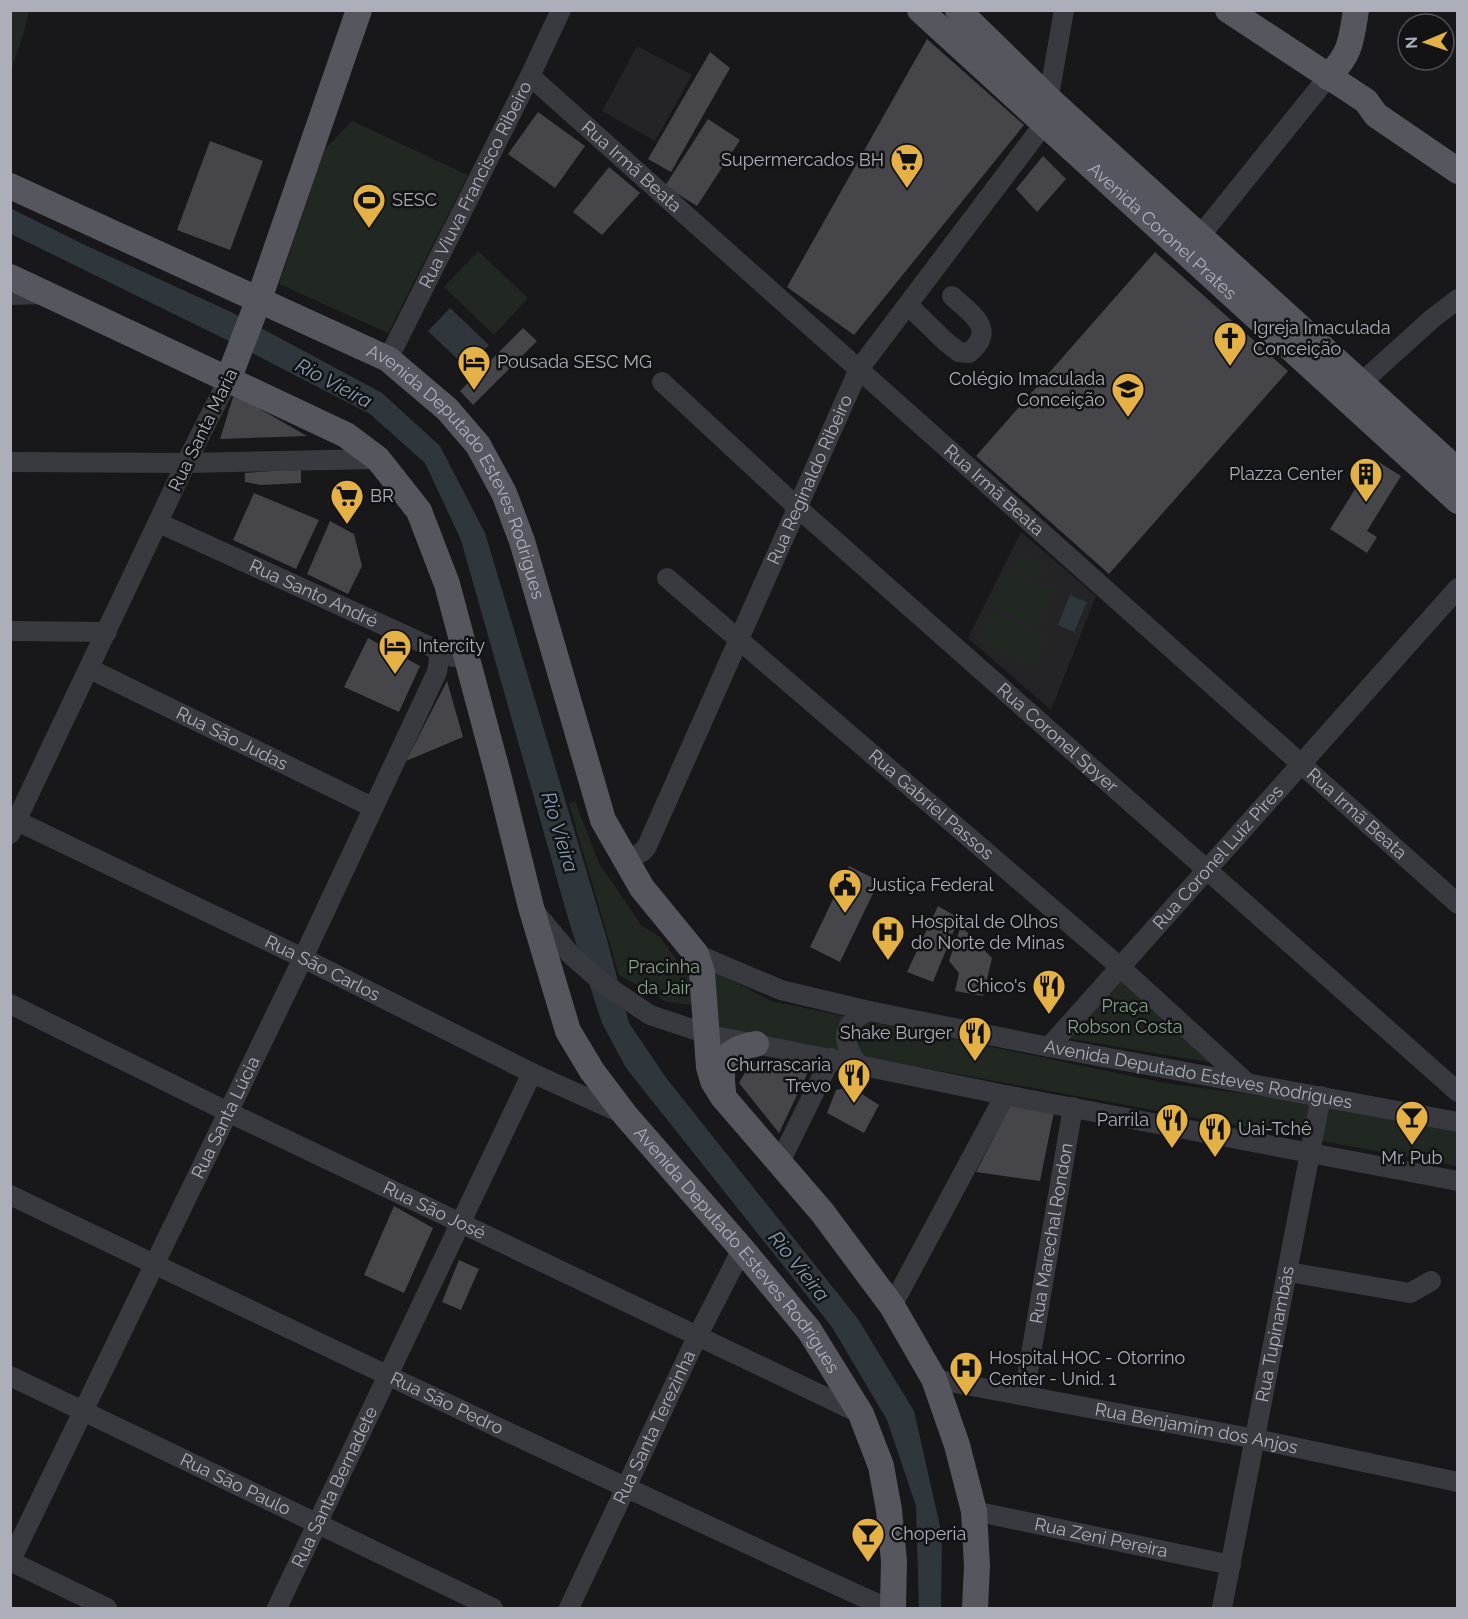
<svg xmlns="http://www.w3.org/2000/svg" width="1468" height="1619" font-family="Raleway,sans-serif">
<rect width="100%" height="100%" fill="#18181a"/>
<g fill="#242427">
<polygon points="637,46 692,75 655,141 602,111"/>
<polygon points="1021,532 1096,596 1051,710 968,638"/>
</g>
<g fill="#202821">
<polygon points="11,10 29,11 23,35 11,70"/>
<polygon points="352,121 468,175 388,333 279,284 324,150"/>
<polygon points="478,251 528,298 494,335 444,287"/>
<polygon points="1018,554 1046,563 1041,578 1013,569"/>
<polygon points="1005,570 1056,591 1040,627 990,606"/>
<polygon points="990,611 1047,637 1033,667 976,641"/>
<polygon points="575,801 599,863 642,926 660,937 682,967 696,982 697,995 692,1005 667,1002 619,975 569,804"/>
<polygon points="705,966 771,1001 1165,1083 1302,1102 1457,1130 1457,1166 887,1061 714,1025"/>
<polygon points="1123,973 1219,1064 1066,1038"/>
</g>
<g fill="#2f373d">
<polygon points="10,208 89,247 231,312 382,393 440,446 485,533 606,936 629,1023 667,1079 858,1319 914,1411 942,1535 941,1608 919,1608 916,1506 887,1420 832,1327 626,1068 602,1023 570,925 461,540 425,463 370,414 229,341 11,234"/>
<polygon points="450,308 489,345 467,368 428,331"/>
<polygon points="1070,595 1087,602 1074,632 1058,625"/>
</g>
<g fill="#45454a">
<polygon points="927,39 1024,125 854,335 787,287"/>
<polygon points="710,52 730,68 671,172 648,159"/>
<polygon points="538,112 585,146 555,188 508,154"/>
<polygon points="708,119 740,140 697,206 665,186"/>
<polygon points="210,141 263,161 230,250 177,230"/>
<polygon points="1043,156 1066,179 1037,212 1016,189"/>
<polygon points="609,167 640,193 602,235 573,212"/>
<polygon points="1155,252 1288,371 1109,574 976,456"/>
<polygon points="523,328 537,341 473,405 460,391"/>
<polygon points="234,394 307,436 220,439"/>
<polygon points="1374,459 1401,476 1367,531 1377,537 1367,553 1330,529"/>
<polygon points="301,469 301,483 261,485 245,482 245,473"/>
<polygon points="254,493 319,520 296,569 233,540"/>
<polygon points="330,521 354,534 362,566 348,594 307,574"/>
<polygon points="368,638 420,666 399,712 344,687"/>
<polygon points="447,681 463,737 406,761"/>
<polygon points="849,866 879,881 840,962 810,947"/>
<polygon points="938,906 959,918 933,982 907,972"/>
<polygon points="961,926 992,958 983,996 955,991 959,973 949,961"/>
<polygon points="751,1062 808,1072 779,1133 739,1083"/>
<polygon points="851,1087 879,1105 864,1133 827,1113 836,1090"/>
<polygon points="1012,1102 1054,1112 1040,1181 976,1172"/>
<polygon points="394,1206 433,1228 404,1293 364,1275"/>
<polygon points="459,1260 479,1269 461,1310 442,1302"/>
</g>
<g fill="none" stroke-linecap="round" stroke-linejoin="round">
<g stroke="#393a3f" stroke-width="20">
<path id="s1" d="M530,76L1458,904"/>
<polyline points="1200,236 1328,77"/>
<polyline points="10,295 44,294"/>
<path d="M909,306L946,342L959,352L969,353C998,329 971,314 952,296"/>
<path id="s2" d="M388,359L530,76L561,10"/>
<path id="s3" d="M662,382L798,508L1458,1092"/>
<polyline points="1361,383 1433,318 1458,299"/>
<polyline points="10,462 186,463 378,459"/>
<path id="s4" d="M159,523L453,657"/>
<path id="s5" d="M667,578L1120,967L1247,1083"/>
<polyline points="10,631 107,632"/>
<path id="s6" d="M90,669L372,807"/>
<path id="s7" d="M17,821L303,958L532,1073L625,1115"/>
<polyline points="10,834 186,463 228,380"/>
<path id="s8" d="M625,861L642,852L647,846L859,369L1044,124L1064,10"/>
<polyline points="534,911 571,955 604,984 650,1015 707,1034 1005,1095 1458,1181"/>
<path id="s9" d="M696,954L781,990L869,1011L1049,1047L1458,1122"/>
<path id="s10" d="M10,1004L228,1112L861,1414"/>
<path id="s11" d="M1049,1047L1458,588"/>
<path d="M858,1064C840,1040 841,1024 869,1011"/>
<polyline points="779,1164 831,1058"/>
<path id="s12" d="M10,1195C302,1335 593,1474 887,1608"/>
<polyline points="1288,1272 1410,1293 1431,1281"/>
<polyline points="892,1306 1005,1095"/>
<path id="s13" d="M10,1376L493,1608"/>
<path id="s14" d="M934,1379L1256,1439L1458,1482"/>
<path id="s15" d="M1024,1395L1073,1107"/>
<path id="s16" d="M974,1511L1231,1565"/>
<polyline points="10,1561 107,1608"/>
<path id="s17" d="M10,1562L303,958L437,672L440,652"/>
<path id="s18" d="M277,1608L532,1073"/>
<path id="s19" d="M569,1608L697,1337L742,1249"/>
<path id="s20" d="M1222,1608L1321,1096"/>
</g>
<g stroke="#56575e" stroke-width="26">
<path id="s21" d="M920,10L1458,501"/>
<polyline points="958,10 1049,99 1458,471"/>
<polyline points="1228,10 1366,101 1376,115 1458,171"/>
<path d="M1328,77C1351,53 1351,42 1356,10"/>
<path id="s22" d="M10,186L388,359L447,409L478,445L504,493L522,541L603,820L642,888L696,954L702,972L709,1067L713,1081L723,1097L822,1212L892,1306L934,1379L957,1445L974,1511L977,1566L975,1608"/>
<path id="s23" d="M10,277L346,435L378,459L419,511L447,584L499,778L531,907L568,1031L592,1071L626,1116L742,1249L809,1330L861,1414L881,1466L889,1510L894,1561L893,1608"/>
<polyline points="228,380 259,299 359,10"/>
<path d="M723,1091C719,1061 726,1049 756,1044"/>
</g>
</g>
<defs>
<symbol id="supermarket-pin" viewBox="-11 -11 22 30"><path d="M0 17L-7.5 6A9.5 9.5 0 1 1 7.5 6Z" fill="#e4b147" stroke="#131315"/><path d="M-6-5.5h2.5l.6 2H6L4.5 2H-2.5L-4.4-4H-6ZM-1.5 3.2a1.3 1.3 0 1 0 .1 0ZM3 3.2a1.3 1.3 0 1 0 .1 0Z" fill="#111"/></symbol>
<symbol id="stadium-pin" viewBox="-11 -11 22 30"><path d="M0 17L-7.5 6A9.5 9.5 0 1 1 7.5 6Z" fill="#e4b147" stroke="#131315"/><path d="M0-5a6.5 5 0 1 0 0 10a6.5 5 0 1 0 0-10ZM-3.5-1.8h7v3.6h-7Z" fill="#111"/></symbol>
<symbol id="church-pin" viewBox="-11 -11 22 30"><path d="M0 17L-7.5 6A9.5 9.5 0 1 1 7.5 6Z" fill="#e4b147" stroke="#131315"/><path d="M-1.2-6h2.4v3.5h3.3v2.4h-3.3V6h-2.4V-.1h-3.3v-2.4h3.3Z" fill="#111"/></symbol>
<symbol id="hotel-pin" viewBox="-11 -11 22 30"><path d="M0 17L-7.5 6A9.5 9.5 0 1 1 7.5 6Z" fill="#e4b147" stroke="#131315"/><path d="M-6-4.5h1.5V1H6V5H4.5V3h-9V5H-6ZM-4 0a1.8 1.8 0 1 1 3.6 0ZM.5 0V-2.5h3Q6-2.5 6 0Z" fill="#111"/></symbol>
<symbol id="school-pin" viewBox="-11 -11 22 30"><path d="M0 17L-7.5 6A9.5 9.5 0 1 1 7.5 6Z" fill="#e4b147" stroke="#131315"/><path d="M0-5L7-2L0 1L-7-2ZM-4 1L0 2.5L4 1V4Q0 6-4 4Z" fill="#111"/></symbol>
<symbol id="building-pin" viewBox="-11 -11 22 30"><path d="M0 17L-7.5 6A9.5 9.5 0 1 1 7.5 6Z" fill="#e4b147" stroke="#131315"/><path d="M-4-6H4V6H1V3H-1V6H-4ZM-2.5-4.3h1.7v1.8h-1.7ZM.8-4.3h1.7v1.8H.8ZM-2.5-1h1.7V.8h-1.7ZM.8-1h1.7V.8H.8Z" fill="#111"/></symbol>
<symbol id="civic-pin" viewBox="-11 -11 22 30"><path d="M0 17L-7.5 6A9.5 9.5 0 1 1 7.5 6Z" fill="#e4b147" stroke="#131315"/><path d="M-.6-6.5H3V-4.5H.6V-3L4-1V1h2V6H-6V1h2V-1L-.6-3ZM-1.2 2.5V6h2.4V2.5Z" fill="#111"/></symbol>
<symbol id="hospital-pin" viewBox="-11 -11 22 30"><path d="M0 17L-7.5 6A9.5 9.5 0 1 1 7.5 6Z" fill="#e4b147" stroke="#131315"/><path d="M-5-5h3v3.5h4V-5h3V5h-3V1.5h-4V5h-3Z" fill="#111"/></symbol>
<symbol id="restaurant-pin" viewBox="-11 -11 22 30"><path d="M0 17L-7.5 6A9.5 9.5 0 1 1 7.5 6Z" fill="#e4b147" stroke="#131315"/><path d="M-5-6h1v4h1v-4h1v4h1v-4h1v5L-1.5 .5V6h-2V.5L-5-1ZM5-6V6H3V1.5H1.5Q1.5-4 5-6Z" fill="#111"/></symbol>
<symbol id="bar-pin" viewBox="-11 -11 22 30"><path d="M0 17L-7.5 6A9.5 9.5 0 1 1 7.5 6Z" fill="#e4b147" stroke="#131315"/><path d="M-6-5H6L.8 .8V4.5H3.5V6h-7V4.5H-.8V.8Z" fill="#111"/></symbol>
</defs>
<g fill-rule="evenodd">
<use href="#supermarket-pin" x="888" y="141" width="38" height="52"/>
<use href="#stadium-pin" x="350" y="181" width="38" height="52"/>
<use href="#church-pin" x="1211" y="319" width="38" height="52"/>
<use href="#hotel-pin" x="455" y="343" width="38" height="52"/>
<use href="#school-pin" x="1109" y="370" width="38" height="52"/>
<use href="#building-pin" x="1347" y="455" width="38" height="52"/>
<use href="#supermarket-pin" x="328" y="477" width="38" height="52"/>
<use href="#hotel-pin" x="376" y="627" width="38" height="52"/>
<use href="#civic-pin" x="826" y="866" width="38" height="52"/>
<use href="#hospital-pin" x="869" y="913" width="38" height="52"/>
<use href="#restaurant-pin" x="1030" y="967" width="38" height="52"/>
<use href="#restaurant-pin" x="956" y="1014" width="38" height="52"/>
<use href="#restaurant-pin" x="835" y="1056" width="38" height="52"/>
<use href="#bar-pin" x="1393" y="1098" width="38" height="52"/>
<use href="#restaurant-pin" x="1153" y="1101" width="38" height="52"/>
<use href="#restaurant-pin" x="1196" y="1110" width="38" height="52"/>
<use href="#hospital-pin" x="947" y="1349" width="38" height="52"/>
<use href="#bar-pin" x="849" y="1515" width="38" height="52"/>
</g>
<g text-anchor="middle" stroke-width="5" stroke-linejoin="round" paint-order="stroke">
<g font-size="18" fill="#acafb9" stroke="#131315" text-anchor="start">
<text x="884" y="166" text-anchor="end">Supermercados BH</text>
<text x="392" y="206">SESC</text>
<text x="1253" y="334">Igreja Imaculada<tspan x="1253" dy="21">Conceição</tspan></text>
<text x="497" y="368">Pousada SESC MG</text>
<text x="1105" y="385" text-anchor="end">Colégio Imaculada<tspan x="1105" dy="21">Conceição</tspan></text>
<text x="1343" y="480" text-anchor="end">Plazza Center</text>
<text x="370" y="502">BR</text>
<text x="418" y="652">Intercity</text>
<text x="868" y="891">Justiça Federal</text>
<text x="911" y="928">Hospital de Olhos<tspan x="911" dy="21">do Norte de Minas</tspan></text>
<text x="1026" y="992" text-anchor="end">Chico's</text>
<text x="952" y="1039" text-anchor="end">Shake Burger</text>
<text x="831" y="1071" text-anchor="end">Churrascaria<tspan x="831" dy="21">Trevo</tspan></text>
<text x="1149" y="1126" text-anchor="end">Parrila</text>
<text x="1238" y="1135">Uai-Tchê</text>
<text x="1412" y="1164" text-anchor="middle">Mr. Pub</text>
<text x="989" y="1364">Hospital HOC - Otorrino<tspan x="989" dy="21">Center - Unid. 1</tspan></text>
<text x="891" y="1540">Choperia</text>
</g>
<g font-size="18" fill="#acafb9" stroke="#131315">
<text dy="6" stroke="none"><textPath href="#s1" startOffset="136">Rua Irmã Beata</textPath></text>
<text dy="6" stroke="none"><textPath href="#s2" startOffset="195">Rua Viuva Francisco Ribeiro</textPath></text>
<text dy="6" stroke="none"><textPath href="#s21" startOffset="328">Avenida Coronel Prates</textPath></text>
<text transform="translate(203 430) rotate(-64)" y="6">Rua Santa Maria</text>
<text dy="6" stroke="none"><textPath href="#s22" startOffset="550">Avenida Deputado Esteves Rodrigues</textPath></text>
<text dy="6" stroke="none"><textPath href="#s8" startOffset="428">Rua Reginaldo Ribeiro</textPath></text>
<text dy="6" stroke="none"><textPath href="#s1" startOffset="622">Rua Irmã Beata</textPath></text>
<text dy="6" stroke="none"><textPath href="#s4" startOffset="170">Rua Santo André</textPath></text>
<text dy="6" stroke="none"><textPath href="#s6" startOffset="158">Rua São Judas</textPath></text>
<text dy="6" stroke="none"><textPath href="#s3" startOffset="532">Rua Coronel Spyer</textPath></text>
<text dy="6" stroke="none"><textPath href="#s5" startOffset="348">Rua Gabriel Passos</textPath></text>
<text dy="6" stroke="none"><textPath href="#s1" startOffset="1108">Rua Irmã Beata</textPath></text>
<text dy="6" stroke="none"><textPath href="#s11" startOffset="254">Rua Coronel Luiz Pires</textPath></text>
<text dy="6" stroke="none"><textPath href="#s7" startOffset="339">Rua São Carlos</textPath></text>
<text dy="6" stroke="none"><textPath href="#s9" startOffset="518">Avenida Deputado Esteves Rodrigues</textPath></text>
<text dy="6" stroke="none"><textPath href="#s17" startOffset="494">Rua Santa Lúcia</textPath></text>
<text dy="6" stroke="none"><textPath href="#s10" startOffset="472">Rua São José</textPath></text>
<text dy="6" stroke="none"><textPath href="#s15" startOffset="164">Rua Marechal Rondon</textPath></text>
<text dy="6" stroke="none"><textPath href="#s23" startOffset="1296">Avenida Deputado Esteves Rodrigues</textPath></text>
<text dy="6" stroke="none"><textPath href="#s20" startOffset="279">Rua Tupinambás</textPath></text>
<text dy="6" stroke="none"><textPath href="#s12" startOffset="484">Rua São Pedro</textPath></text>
<text dy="6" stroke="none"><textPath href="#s19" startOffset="200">Rua Santa Terezinha</textPath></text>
<text dy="6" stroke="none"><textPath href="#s14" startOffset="267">Rua Benjamim dos Anjos</textPath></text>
<text dy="6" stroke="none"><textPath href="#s13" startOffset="250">Rua São Paulo</textPath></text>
<text dy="6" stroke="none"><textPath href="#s18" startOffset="134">Rua Santa Bernadete</textPath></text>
<text dy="6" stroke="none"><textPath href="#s16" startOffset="130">Rua Zeni Pereira</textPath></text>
</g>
<g font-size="18" fill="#84a286" stroke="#131315">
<text x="664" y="973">Pracinha<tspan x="664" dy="21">da Jair</tspan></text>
<text x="1125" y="1012">Praça<tspan x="1125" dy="21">Robson Costa</tspan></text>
</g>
<g font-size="20" font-style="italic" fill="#869cb1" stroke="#131315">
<text transform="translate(334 383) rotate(28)" y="7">Rio Vieira</text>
<text transform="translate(560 832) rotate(73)" y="7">Rio Vieira</text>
<text transform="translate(799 1266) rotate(51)" y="7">Rio Vieira</text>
</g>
</g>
<rect width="1468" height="1619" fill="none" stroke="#acafb9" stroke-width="24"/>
<g transform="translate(1426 42) rotate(268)"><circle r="28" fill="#131315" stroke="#505157" stroke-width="1.5"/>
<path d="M0-4.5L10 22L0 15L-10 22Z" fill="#e4b147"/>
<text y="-9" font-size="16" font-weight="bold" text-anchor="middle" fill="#acafb9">N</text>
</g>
</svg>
